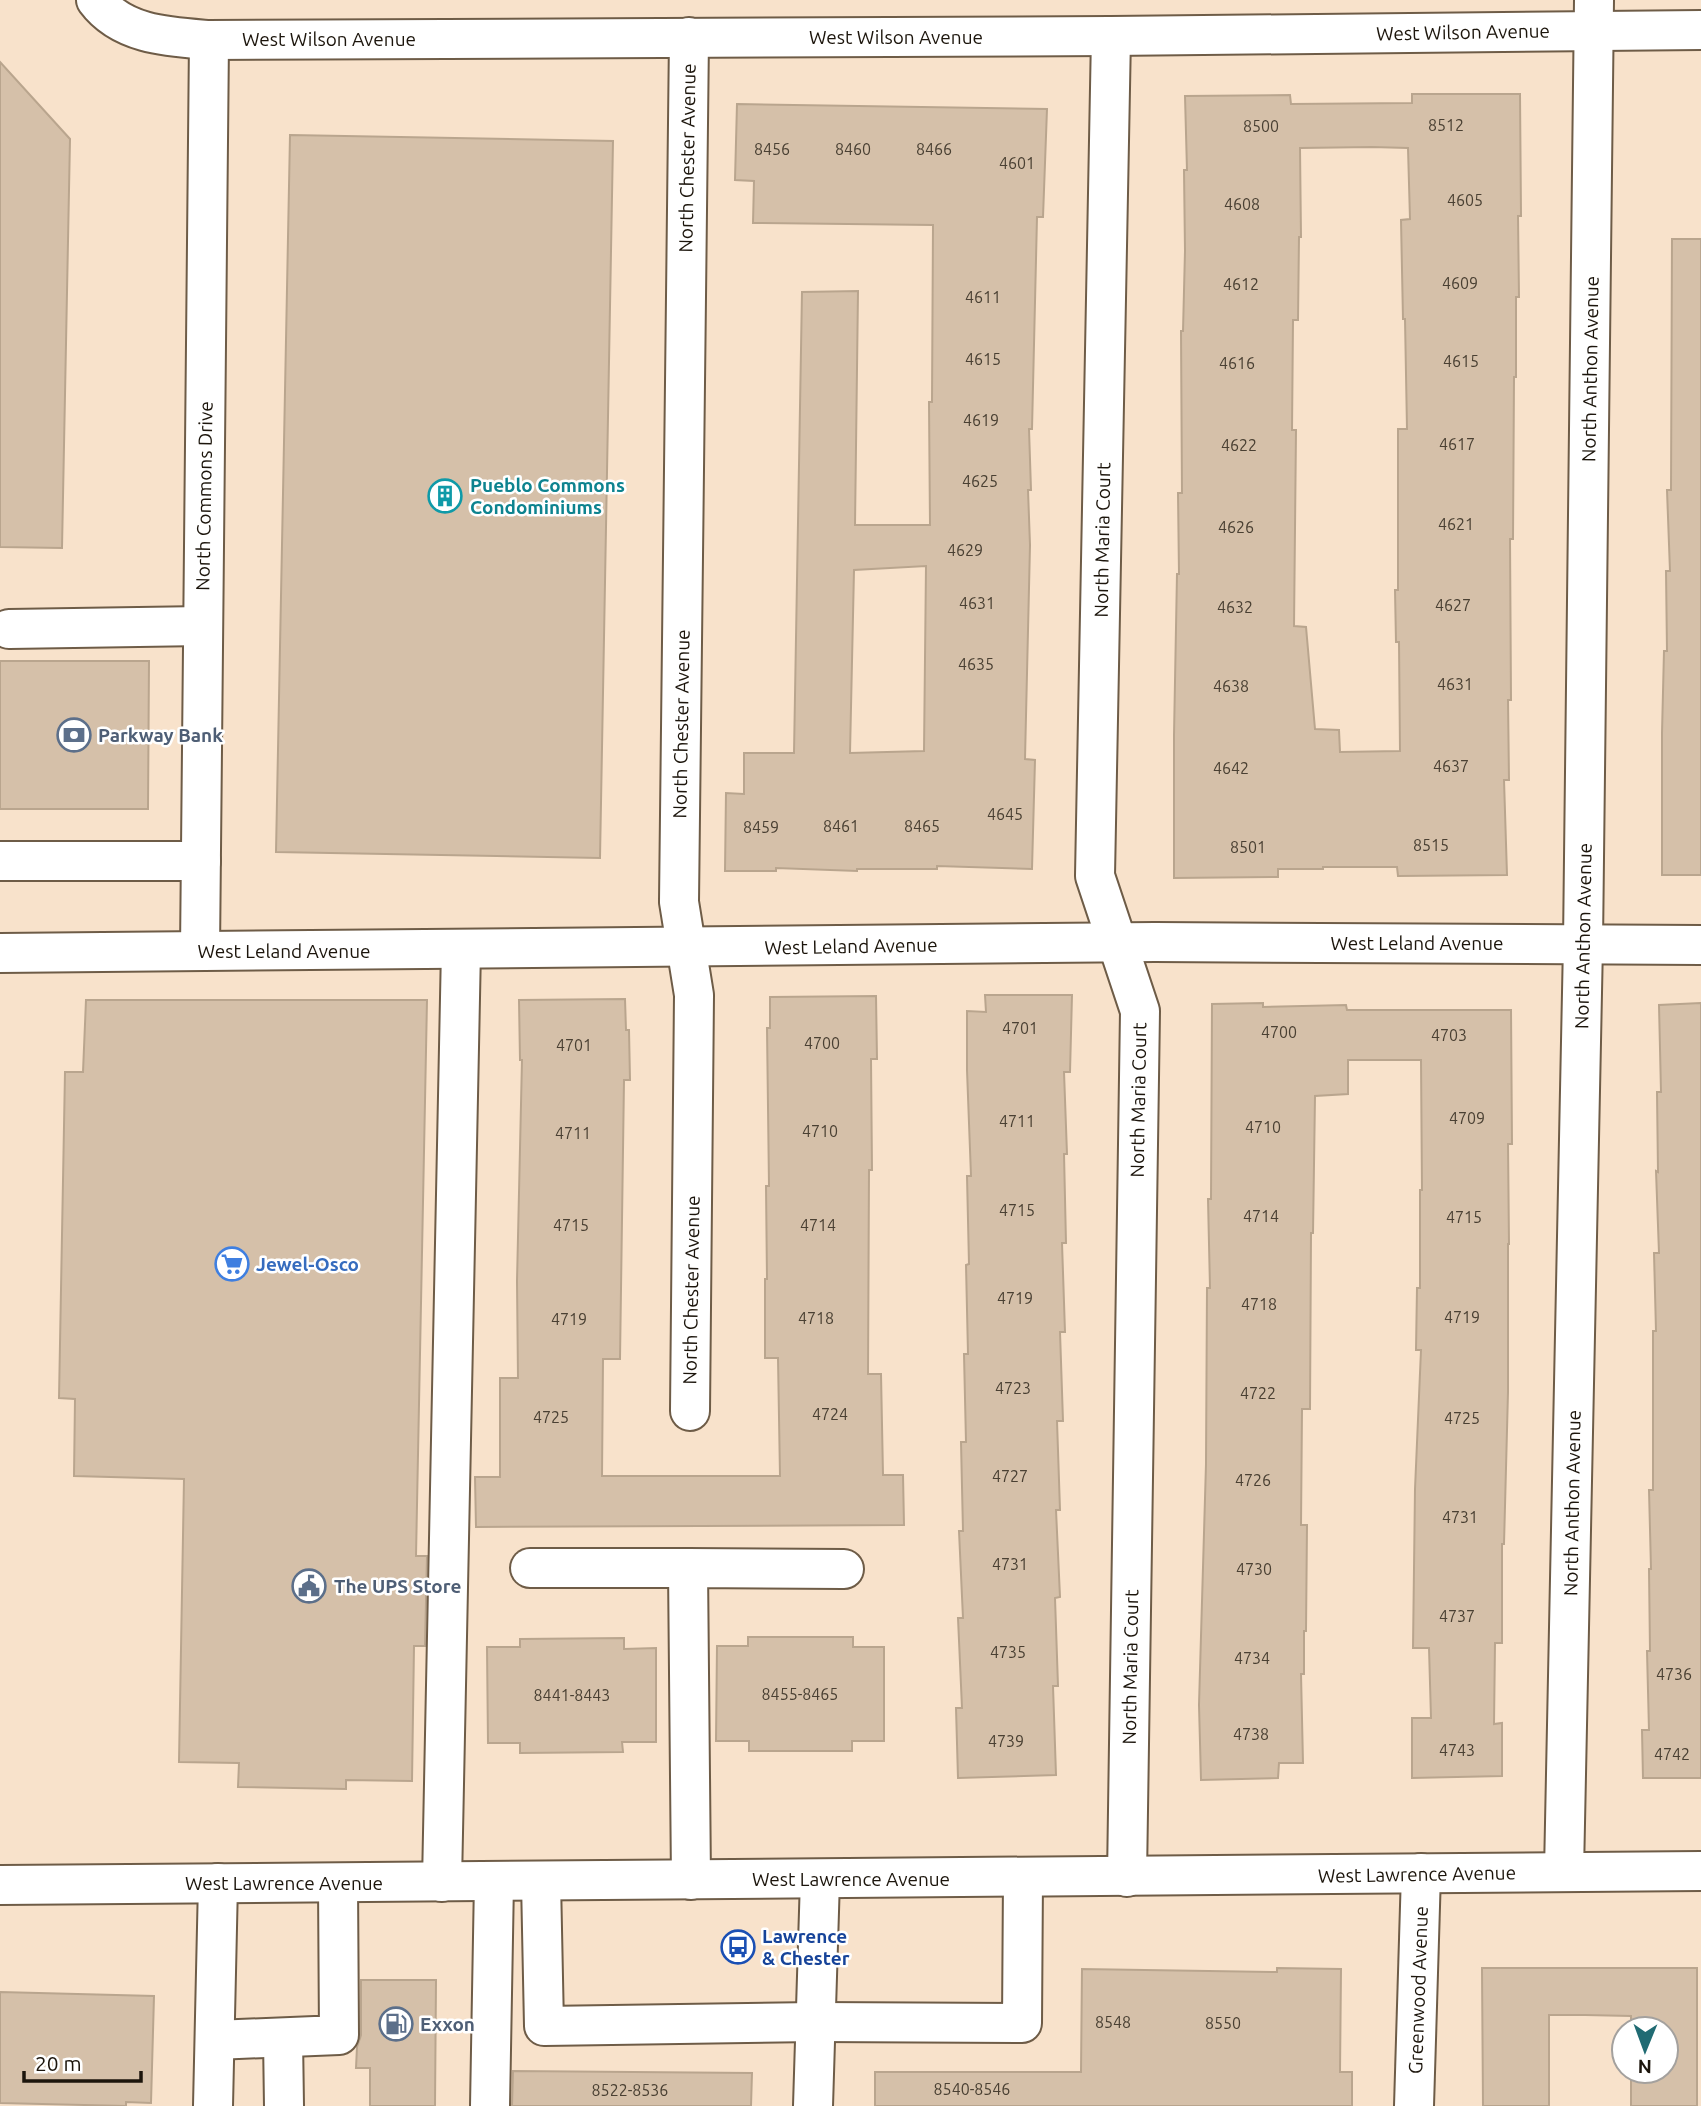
<svg xmlns="http://www.w3.org/2000/svg" width="1701" height="2106" font-family="Ubuntu,sans-serif">
<rect width="100%" height="100%" fill="#f8e2cb"/>
<g fill="#d5c0a9" stroke="#b9a58e" stroke-width="2" fill-rule="evenodd">
<polygon points="0,62 70,139 62,548 0,547"/>
<path d="M1412,94H1520L1521,216H1518L1519,297H1516V377H1514L1513,539H1510L1511,700H1508L1509,780H1504L1507,875L1398,876L1397,867H1323V869H1278V877L1174,878V735L1177,574H1179L1178,493H1182L1181,331H1183L1185,251L1184,170H1187L1185,96L1290,95L1291,104L1412,103ZM1372,147L1408,148L1410,219L1401,220L1403,319H1405L1407,429H1398V590H1395L1396,642H1399L1400,751L1340,752L1339,730L1315,729L1306,627L1294,626L1296,430H1292L1293,320H1298L1299,237H1301L1300,148Z"/>
<path d="M737,104L1047,109L1043,217H1037L1032,429H1029L1031,490H1028L1030,545L1025,759L1035,760L1032,869L937,866V869H857V871L776,868V871H725L726,793L744,794V753H794L802,292L858,291L855,525H930L929,402H932L933,225L753,223L754,181L735,180ZM926,566L924,751L850,753L854,570Z"/>
<polygon points="290,135 613,141 600,858 276,852"/>
<polygon points="1672,239 1701,239 1701,875 1662,875 1662,733 1664,651 1667,651 1666,571 1670,571 1667,490 1671,490"/>
<polygon points="0,661 149,661 148,809 0,809"/>
<polygon points="985,995 1072,995 1070,1072 1064,1072 1067,1154 1064,1154 1066,1243 1062,1243 1065,1332 1060,1332 1063,1421 1057,1421 1060,1510 1056,1510 1060,1597 1055,1598 1058,1686 1053,1686 1056,1775 958,1778 956,1708 962,1708 958,1618 963,1618 959,1531 963,1531 961,1442 966,1442 964,1354 968,1354 966,1265 969,1264 967,1176 971,1176 967,1070 967,1011 986,1012"/>
<polygon points="876,996 877,1059 871,1059 872,1170 869,1170 868,1374 881,1374 883,1475 903,1475 904,1525 476,1527 475,1477 500,1477 500,1378 518,1378 517,1281 522,1060 520,1060 519,1000 625,999 626,1030 629,1030 630,1080 624,1080 620,1359 603,1359 602,1476 780,1476 778,1358 765,1358 765,1279 767,1279 766,1186 769,1186 767,1028 770,1028 770,997"/>
<polygon points="86,1000 427,1000 416,1556 427,1556 425,1646 414,1646 412,1781 346,1780 346,1789 238,1787 239,1763 179,1762 184,1479 74,1476 75,1399 59,1398 65,1072 83,1072"/>
<polygon points="1263,1003 1263,1007 1346,1005 1347,1010 1511,1010 1512,1144 1508,1144 1509,1244 1508,1244 1508,1392 1504,1544 1502,1544 1502,1643 1495,1643 1494,1724 1502,1723 1502,1776 1412,1778 1412,1718 1431,1718 1429,1648 1413,1648 1415,1489 1421,1350 1416,1350 1417,1288 1420,1288 1420,1190 1422,1190 1421,1060 1348,1060 1348,1094 1315,1096 1313,1233 1311,1233 1310,1409 1302,1409 1301,1525 1307,1525 1306,1631 1304,1631 1304,1674 1301,1674 1303,1763 1279,1763 1278,1778 1201,1780 1199,1705 1206,1464 1207,1288 1210,1288 1208,1199 1211,1199 1212,1004"/>
<polygon points="1701,1003 1701,1778 1643,1778 1642,1730 1649,1730 1647,1651 1650,1651 1649,1569 1651,1569 1649,1490 1653,1490 1653,1331 1656,1331 1654,1253 1659,1253 1656,1171 1658,1172 1657,1092 1661,1092 1659,1005"/>
<polygon points="748,1637 853,1637 853,1647 884,1647 884,1741 852,1741 852,1751 749,1751 749,1741 716,1741 717,1646 748,1646"/>
<polygon points="624,1638 624,1649 656,1648 656,1742 622,1742 623,1752 520,1753 520,1743 488,1743 487,1647 520,1647 520,1639"/>
<polygon points="1277,1968 1341,1969 1340,2072 1352,2072 1352,2106 875,2106 875,2072 1081,2072 1082,1969 1277,1972"/>
<polygon points="1482,1968 1697,1968 1697,2106 1631,2106 1631,2071 1666,2071 1666,2029 1631,2029 1631,2016 1585,2015 1549,2015 1549,2106 1483,2106"/>
<polygon points="361,1980 436,1980 435,2106 370,2106 370,2068 356,2068 357,2047 361,2035"/>
<polygon points="0,1992 154,1996 151,2103 126,2102 126,2106 0,2103"/>
<polygon points="513,2071 752,2073 751,2106 512,2106"/>
</g>
<g fill="none" stroke-linecap="round" stroke-linejoin="round">
<defs>
<g id="minor">
<path d="M96,0C122,35 169,37 209,40L1111,36L1701,30"/>
<polyline points="1111,36 1095,876 1140,1011 1127,1877"/>
<polyline points="689,37 679,902 694,995 690,1411"/>
<polyline points="9,629 203,626"/>
<polyline points="0,861 201,861"/>
<polyline points="200,951 209,40"/>
<polyline points="0,953 1155,942 1701,945"/>
<polyline points="530,1568 688,1568"/>
<polyline points="1564,1872 1583,944 1594,0"/>
<polyline points="691,1880 688,1568 844,1569"/>
<polyline points="541,1881 544,2026 815,2022 1022,2023 1023,1878"/>
<polyline points="442,1882 461,949"/>
<polyline points="283,2038 284,2106"/>
<polyline points="215,2040 339,2035 338,1883"/>
<polyline points="213,2106 218,1883"/>
<polyline points="490,2106 494,1881"/>
<polyline points="813,2106 820,1879"/>
<polyline points="1414,2106 1421,1873"/>
</g>
<polyline id="major" points="0,1885 1701,1871"/>
</defs>
<use href="#minor" stroke="#6e5c47" stroke-width="42"/>
<use href="#major" stroke="#6e5c47" stroke-width="42"/>
<use href="#minor" stroke="#fff" stroke-width="38"/>
<use href="#major" stroke="#fff" stroke-width="38"/>
</g>
<defs>
<symbol id="building-ring" viewBox="-11 -11 22 22"><circle r="9.5" fill="#fff" stroke="#0f9aa8" stroke-width="1.5"/><path d="M-4-6H4V6H1V3H-1V6H-4ZM-2.5-4.3h1.7v1.8h-1.7ZM.8-4.3h1.7v1.8H.8ZM-2.5-1h1.7V.8h-1.7ZM.8-1h1.7V.8H.8Z" fill="#0f9aa8"/></symbol>
<symbol id="bank-ring" viewBox="-11 -11 22 22"><circle r="9.5" fill="#fff" stroke="#5c6f8a" stroke-width="1.5"/><path d="M-6-4H6V4H-6ZM0-2.3a2.3 2.3 0 1 0 0 4.6a2.3 2.3 0 1 0 0-4.6Z" fill="#5c6f8a"/></symbol>
<symbol id="supermarket-ring" viewBox="-11 -11 22 22"><circle r="9.5" fill="#fff" stroke="#3f7fe0" stroke-width="1.5"/><path d="M-6-5.5h2.5l.6 2H6L4.5 2H-2.5L-4.4-4H-6ZM-1.5 3.2a1.3 1.3 0 1 0 .1 0ZM3 3.2a1.3 1.3 0 1 0 .1 0Z" fill="#3f7fe0"/></symbol>
<symbol id="civic-ring" viewBox="-11 -11 22 22"><circle r="9.5" fill="#fff" stroke="#5c6f8a" stroke-width="1.5"/><path d="M-.6-6.5H3V-4.5H.6V-3L4-1V1h2V6H-6V1h2V-1L-.6-3ZM-1.2 2.5V6h2.4V2.5Z" fill="#5c6f8a"/></symbol>
<symbol id="bus-ring" viewBox="-11 -11 22 22"><circle r="9.5" fill="#fff" stroke="#1a4fb4" stroke-width="1.5"/><path d="M-5-6H5V4H4V6H2V4H-2V6H-4V4H-5ZM-3.5-4V0h7V-4ZM-3.5 1.2v1.5H-2V1.2ZM2 1.2v1.5H3.5V1.2Z" fill="#1a4fb4"/></symbol>
<symbol id="fuel-ring" viewBox="-11 -11 22 22"><circle r="9.5" fill="#fff" stroke="#5c6f8a" stroke-width="1.5"/><path d="M-5.5-6h7V0h2V4h1.3V-2.5L3-4.5l.8-.8L6-3V5H2.5V1h-1V6h-7ZM-4.2-4.7v3.2H.2V-4.7Z" fill="#5c6f8a"/></symbol>
</defs>
<g fill-rule="evenodd">
<use href="#building-ring" x="426" y="477" width="38" height="38"/>
<use href="#bank-ring" x="55" y="716" width="38" height="38"/>
<use href="#supermarket-ring" x="213" y="1245" width="38" height="38"/>
<use href="#civic-ring" x="290" y="1567" width="38" height="38"/>
<use href="#bus-ring" x="719" y="1928" width="38" height="38"/>
<use href="#fuel-ring" x="377" y="2005" width="38" height="38"/>
</g>
<g text-anchor="middle" stroke-width="5" stroke-linejoin="round" paint-order="stroke">
<g font-size="16" fill="#4a4033">
<text x="1446" y="131">8512</text>
<text x="1261" y="132">8500</text>
<text x="772" y="155">8456</text>
<text x="853" y="155">8460</text>
<text x="934" y="155">8466</text>
<text x="1017" y="169">4601</text>
<text x="1465" y="206">4605</text>
<text x="1242" y="210">4608</text>
<text x="1460" y="289">4609</text>
<text x="1241" y="290">4612</text>
<text x="983" y="303">4611</text>
<text x="983" y="365">4615</text>
<text x="1461" y="367">4615</text>
<text x="1237" y="369">4616</text>
<text x="981" y="426">4619</text>
<text x="1457" y="450">4617</text>
<text x="1239" y="451">4622</text>
<text x="980" y="487">4625</text>
<text x="1456" y="530">4621</text>
<text x="1236" y="533">4626</text>
<text x="965" y="556">4629</text>
<text x="977" y="609">4631</text>
<text x="1453" y="611">4627</text>
<text x="1235" y="613">4632</text>
<text x="976" y="670">4635</text>
<text x="1455" y="690">4631</text>
<text x="1231" y="692">4638</text>
<text x="1451" y="772">4637</text>
<text x="1231" y="774">4642</text>
<text x="1005" y="820">4645</text>
<text x="841" y="832">8461</text>
<text x="922" y="832">8465</text>
<text x="761" y="833">8459</text>
<text x="1431" y="851">8515</text>
<text x="1248" y="853">8501</text>
<text x="1020" y="1034">4701</text>
<text x="1279" y="1038">4700</text>
<text x="1449" y="1041">4703</text>
<text x="822" y="1049">4700</text>
<text x="574" y="1051">4701</text>
<text x="1467" y="1124">4709</text>
<text x="1017" y="1127">4711</text>
<text x="1263" y="1133">4710</text>
<text x="820" y="1137">4710</text>
<text x="573" y="1139">4711</text>
<text x="1017" y="1216">4715</text>
<text x="1261" y="1222">4714</text>
<text x="1464" y="1223">4715</text>
<text x="571" y="1231">4715</text>
<text x="818" y="1231">4714</text>
<text x="1015" y="1304">4719</text>
<text x="1259" y="1310">4718</text>
<text x="1462" y="1323">4719</text>
<text x="816" y="1324">4718</text>
<text x="569" y="1325">4719</text>
<text x="1013" y="1394">4723</text>
<text x="1258" y="1399">4722</text>
<text x="830" y="1420">4724</text>
<text x="551" y="1423">4725</text>
<text x="1462" y="1424">4725</text>
<text x="1010" y="1482">4727</text>
<text x="1253" y="1486">4726</text>
<text x="1460" y="1523">4731</text>
<text x="1010" y="1570">4731</text>
<text x="1254" y="1575">4730</text>
<text x="1457" y="1622">4737</text>
<text x="1008" y="1658">4735</text>
<text x="1252" y="1664">4734</text>
<text x="1674" y="1680">4736</text>
<text x="800" y="1700">8455-8465</text>
<text x="572" y="1701">8441-8443</text>
<text x="1251" y="1740">4738</text>
<text x="1006" y="1747">4739</text>
<text x="1457" y="1756">4743</text>
<text x="1672" y="1760">4742</text>
<text x="1113" y="2028">8548</text>
<text x="1223" y="2029">8550</text>
<text x="972" y="2095">8540-8546</text>
<text x="630" y="2096">8522-8536</text>
</g>
<g font-size="19" fill="#1c150c" stroke="#fff">
<text transform="translate(1463 32) rotate(-1)" y="7">West Wilson Avenue</text>
<text x="896" y="44">West Wilson Avenue</text>
<text x="329" y="46">West Wilson Avenue</text>
<text transform="translate(687 158) rotate(-89)" y="7">North Chester Avenue</text>
<text transform="translate(1590 369) rotate(-89)" y="7">North Anthon Avenue</text>
<text transform="translate(204 496) rotate(-89)" y="7">North Commons Drive</text>
<text transform="translate(1102 540) rotate(-89)" y="7">North Maria Court</text>
<text transform="translate(681 724) rotate(-89)" y="7">North Chester Avenue</text>
<text transform="translate(1583 936) rotate(-89)" y="7">North Anthon Avenue</text>
<text x="1417" y="950">West Leland Avenue</text>
<text transform="translate(851 946) rotate(-1)" y="7">West Leland Avenue</text>
<text x="284" y="958">West Leland Avenue</text>
<text transform="translate(1138 1100) rotate(-89)" y="7">North Maria Court</text>
<text transform="translate(691 1290) rotate(-89)" y="7">North Chester Avenue</text>
<text transform="translate(1572 1503) rotate(-89)" y="7">North Anthon Avenue</text>
<text transform="translate(1130 1667) rotate(-89)" y="7">North Maria Court</text>
<text transform="translate(1417 1874) rotate(-1)" y="7">West Lawrence Avenue</text>
<text x="851" y="1886">West Lawrence Avenue</text>
<text x="284" y="1890">West Lawrence Avenue</text>
<text transform="translate(1418 1990) rotate(-88)" y="7">Greenwood Avenue</text>
</g>
<g font-size="19" font-weight="bold" fill="#0d838f" stroke="#fff" text-anchor="start">
<text x="470" y="492">Pueblo Commons<tspan x="470" dy="22">Condominiums</tspan></text>
</g>
<g font-size="19" font-weight="bold" fill="#4e5e75" stroke="#fff" text-anchor="start">
<text x="98" y="742">Parkway Bank</text>
<text x="334" y="1593">The UPS Store</text>
<text x="420" y="2031">Exxon</text>
</g>
<g font-size="19" font-weight="bold" fill="#366cbe" stroke="#fff" text-anchor="start">
<text x="256" y="1271">Jewel-Osco</text>
</g>
<g font-size="19" font-weight="bold" fill="#164399" stroke="#fff" text-anchor="start">
<text x="762" y="1943">Lawrence<tspan x="762" dy="22">&amp; Chester</tspan></text>
</g>
</g>
<g transform="translate(1645 2050) rotate(181)"><circle r="33" fill="#ffffff" stroke="#a4a19e" stroke-width="2"/>
<path d="M0-5L12 26L0 18L-12 26Z" fill="#206b73"/>
<text y="-10" font-size="19" font-weight="bold" text-anchor="middle" fill="#1c150c">N</text>
</g>
<path d="M24 2071v10h117v-10" fill="none" stroke="#1c150c" stroke-width="3.5"/>
<text x="35" y="2071" font-size="21" fill="#1c150c" stroke="#ffffff" stroke-width="5" paint-order="stroke">20 m</text>
</svg>
